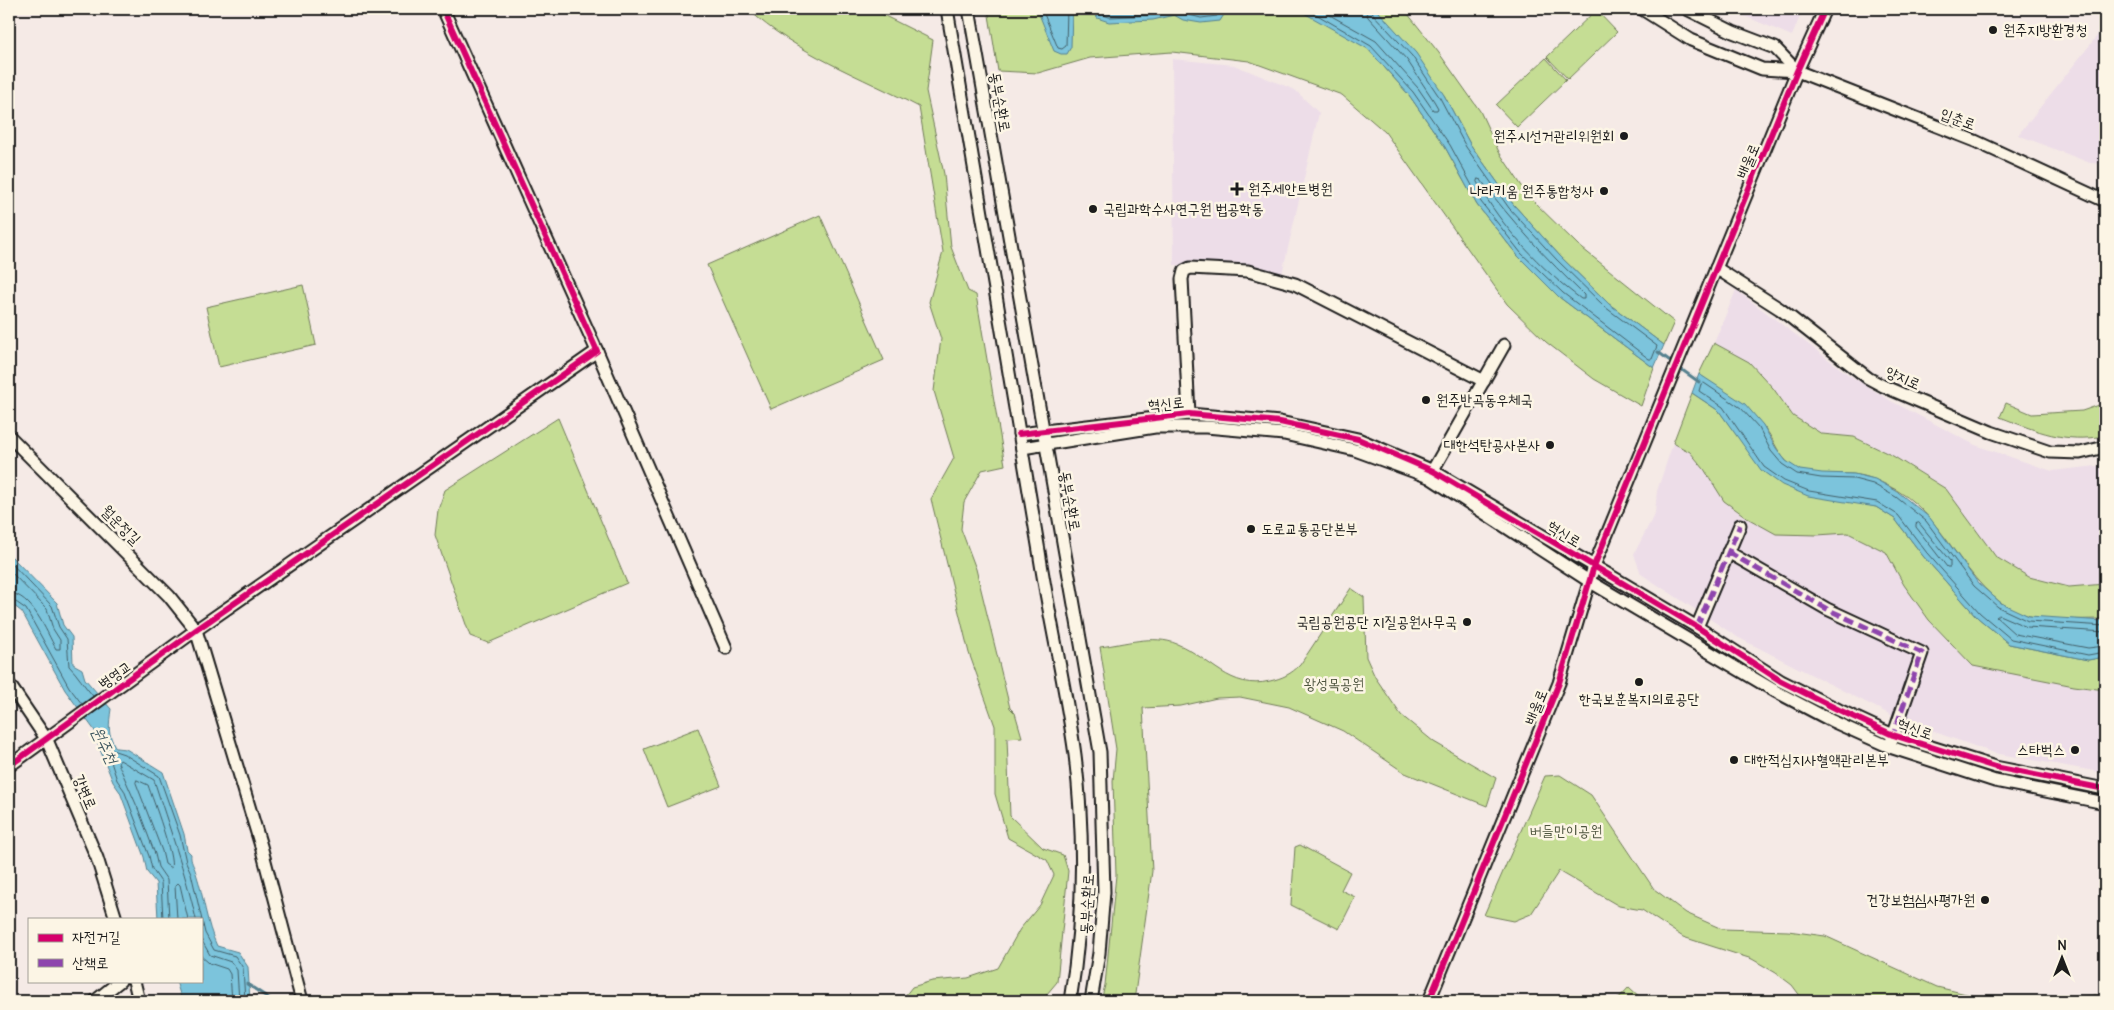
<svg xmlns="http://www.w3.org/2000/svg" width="2114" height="1010" font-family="Delius,'Poor Story',sans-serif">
<rect width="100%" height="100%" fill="#f5eae6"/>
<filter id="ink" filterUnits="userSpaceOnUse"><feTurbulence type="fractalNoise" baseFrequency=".02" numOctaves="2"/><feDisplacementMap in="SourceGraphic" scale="10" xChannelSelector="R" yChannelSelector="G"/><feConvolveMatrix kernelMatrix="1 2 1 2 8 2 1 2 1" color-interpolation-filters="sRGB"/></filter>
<g filter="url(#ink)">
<g fill="#eddde8">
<polygon points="1728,9 1803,9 1792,36"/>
<polygon points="2101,31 2105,35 2105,164 2090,163 2018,135"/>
<polygon points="1172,59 1234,65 1295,90 1319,113 1282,274 1267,269 1174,265"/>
<polygon points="1736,290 1849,375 1891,401 1975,445 2052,471 2105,465 2105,584 2069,587 2029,577 1996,557 1946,489 1893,456 1854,437 1822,434 1793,416 1773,388 1714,343"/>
<polygon points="1673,443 1689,452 1704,469 1817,535 1848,533 1886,552 1904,585 2074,686 2105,690 2105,773 1994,753 1901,720 1739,638 1641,574 1634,554 1655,513 1657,491"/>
</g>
<g fill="#c5dd94" stroke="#707c58">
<path d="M748,9H871L933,40L926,91L944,174L951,247L968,291L976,295L1005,465L982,470L964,502L961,529L976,569L1010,708L1015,713L1022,737L1007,738L1010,816L1043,848L1063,855L1068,871L1057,982L1041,1001H901L912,987L932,981L968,978L998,968L1020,929L1040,905L1054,875L1047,860L1008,838L995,794V726L969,653L931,499L954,458L934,391L941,339L929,302L943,252L919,107C862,77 795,53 748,9Z"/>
<polygon points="988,9 1404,9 1439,53 1480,111 1499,152 1530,198 1578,245 1674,322 1664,345 1609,304 1560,256 1513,204 1470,144 1444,95 1368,49 1409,95 1445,147 1477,205 1518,256 1559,297 1654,368 1641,406 1594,379 1546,342 1507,304 1385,132 1342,95 1249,61 1172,52 1090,58 1038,73 998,71"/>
<polygon points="1596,10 1617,32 1568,79 1547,57"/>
<polygon points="1546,58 1566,80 1517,127 1496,105"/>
<polygon points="820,215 884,360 771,409 707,265"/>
<polygon points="303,285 316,345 219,367 206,307"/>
<path d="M1714,343L1749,362L1773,388L1793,416L1822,434L1854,437L1893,456L1946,489L1996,557L2029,577L2069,587L2105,584V619C2083,619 2051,621 2030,616C1970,602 1950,521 1898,491C1884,483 1868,475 1852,474C1836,473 1814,476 1799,470C1776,459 1776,438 1761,424C1743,406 1720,390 1699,374Z"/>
<polygon points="1692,393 1719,411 1739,438 1855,502 1876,507 1895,519 1923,556 1977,617 2009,644 2088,660 2105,657 2105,690 2074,686 1973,666 1929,620 1904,585 1886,552 1848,533 1817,535 1776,534 1749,519 1724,501 1704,469 1690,452 1673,443"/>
<path d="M2006,403L2032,414L2082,411L2105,403V436C2063,443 2039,432 2000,417Z"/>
<polygon points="558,418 627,583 488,643 470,636 435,535 438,510 445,490"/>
<path d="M1351,588L1364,597L1366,657L1375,677L1401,715L1434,742L1496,778L1487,806L1405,773L1343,731L1289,707L1240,697L1217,698L1181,706L1143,708L1152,871L1134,1001H1101L1105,985L1116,875L1113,781L1116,749L1100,647C1124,644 1154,634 1177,644C1211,658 1230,691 1270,681C1283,678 1291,674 1300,665Z"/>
<polygon points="698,728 721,786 667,807 644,749"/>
<polygon points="1560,775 1591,795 1654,889 1686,913 1722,929 1788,931 1825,936 1937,987 1987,999 2035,1001 1804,1001 1792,985 1776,973 1752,959 1683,937 1642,910 1619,906 1559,871 1531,914 1514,921 1484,915 1545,776"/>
<polygon points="1300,845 1350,872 1341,890 1355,897 1339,929 1291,905 1295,847"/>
<polygon points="1629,987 1644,1001 1616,1001"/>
<polygon points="2095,995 2105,997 2105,1001 2052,1001"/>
</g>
<g fill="#7cc4dc" stroke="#56818f">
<polygon points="1037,9 1072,9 1071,47 1067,54 1061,54 1054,51"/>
<polygon points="1093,9 1223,9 1225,13 1220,21 1201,23 1183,20 1174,15 1153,20 1109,22 1097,18"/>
<polygon points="1297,9 1373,9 1379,12 1416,53 1444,95 1470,144 1513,204 1560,256 1609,304 1664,345 1654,368 1559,297 1518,256 1477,205 1445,147 1409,95 1368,49"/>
<polygon points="1699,374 1745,404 1763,425 1776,448 1786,461 1800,470 1822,473 1854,474 1875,479 1898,492 1930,518 1978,583 2001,603 2029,616 2105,621 2105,657 2088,660 2009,644 1977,617 1923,556 1895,519 1876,507 1808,496 1782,485 1761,470 1719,411 1692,393"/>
<path d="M9,554L57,603L63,625L72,637L73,664L82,669L85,679L111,709C109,724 107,734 116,748L126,749L163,772L184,834L187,850L191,854C190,862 194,865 196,873C204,897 206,923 217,946L238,952L248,967L250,1001H182L176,981H201V919H158L156,883L147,872L144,857L120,792L113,782L99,747L95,731L65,690L22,612L9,602Z"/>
</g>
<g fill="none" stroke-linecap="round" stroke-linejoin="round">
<g stroke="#425f69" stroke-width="1">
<polyline points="1042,9 1058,48 1062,49 1066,46 1067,9"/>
<polyline points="1098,9 1101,14 1109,17 1153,15 1174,11 1201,18 1217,16 1219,9"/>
<polyline points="1307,9 1371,46 1413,92 1450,145 1481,202 1521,253 1563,293 1649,359 1652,359 1657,346 1605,307 1556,259 1509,208 1466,147 1440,98 1412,56 1373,14 1372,9"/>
<polyline points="1319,9 1376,41 1418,88 1433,110 1437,110 1438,108 1434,101 1407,60 1368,17 1365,9"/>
<path d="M1478,179L1481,180C1512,222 1547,259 1584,295V299H1581C1541,269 1501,227 1477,182Z"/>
<polygon points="1919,523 1950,561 1950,567 1947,567 1916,527 1916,524"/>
<path d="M9,561L52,606L59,627L67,639L69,666C78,675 84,686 93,696"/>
<path d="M9,570L47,609L53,629L60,640V649H56C46,631 32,594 9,593"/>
<polyline points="9,599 13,600 26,609 69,687 82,704"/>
<polyline points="2105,626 2028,621 1998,607 1974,586 1926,521 1896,497 1873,484 1854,479 1821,478 1797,474 1782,464 1771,451 1759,428 1741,408 1704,383 1701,384 1699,391 1723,407 1764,467 1784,481 1809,491 1877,502 1898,515 1927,553 1980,613 2011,639 2088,655 2105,652"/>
<polyline points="2105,632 2027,627 1999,615 1996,617 2015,634 2088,648 2105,646"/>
<path d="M137,780L148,785C153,800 175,858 171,868L165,864L162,851L136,783Z"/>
<polyline points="163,919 161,882 152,869 149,856 133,814 124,790 117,780 108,753 109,749 124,754 159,776 180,835 186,862 191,873 205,933 214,950 235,956 243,968 245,1001"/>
<path d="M169,919L167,880L158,867L155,854L139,811L118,763L120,760L154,780C169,827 185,871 196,919"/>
<polyline points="177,919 175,886 178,883 180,885 188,919"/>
<polyline points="201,939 210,955 231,962 237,970 239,1001"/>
<polyline points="201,956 209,963 227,969 230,974 232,1001"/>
</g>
<g stroke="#56818f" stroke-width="3">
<polyline points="1658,352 1673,363"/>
<polyline points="1678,367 1699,382"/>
<polyline points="247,984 273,1001"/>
</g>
<defs>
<g id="minor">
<path d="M947,9C978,190 1009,370 1039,551C1049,619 1066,687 1075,755C1085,838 1084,919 1070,1001"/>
<polyline points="969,9 1100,752 1104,892 1099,953 1091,1001"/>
<polyline points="1642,9 1691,40 1762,69 1797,71 1975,141 2105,201"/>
<polyline points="1687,9 1733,32 1775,48 1797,71"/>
<polyline points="1716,268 1780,309 1868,378 1883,386 1991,432 2050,452 2080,453 2105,447"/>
<polyline points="597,351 726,648"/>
<polyline points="1189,414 1182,279 1184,271 1190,268 1248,271 1295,284 1484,381"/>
<polyline points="1019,434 1189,414 1280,422 1358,439 1433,471 1697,627 1781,681 1839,710 1893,735 1995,767 2105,789"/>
<polyline points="9,436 169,596 196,630 261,846 302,1001"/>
<polyline points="1022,448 1155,427 1206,427 1284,434 1355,450 1429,477 1589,581 1775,691 1832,721 1890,747 1995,781 2105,803"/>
<polyline points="1430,475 1504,345"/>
<polyline points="1728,552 1827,609 1922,653 1891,742"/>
<polyline points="1697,627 1740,525"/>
<polyline points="9,684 47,740 97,858 116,919"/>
<polyline points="9,766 196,630 597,351 443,9"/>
<polyline points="134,981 139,1001"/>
<polyline points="95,1001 120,981"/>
<polyline points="1429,1001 1559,683 1594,566 1797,71 1825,9"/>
</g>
</defs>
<use href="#minor" stroke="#1c1c1c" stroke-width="15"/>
<use href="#minor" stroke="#fcf5e5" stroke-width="11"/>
<g stroke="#8e44ad" stroke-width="5" stroke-dasharray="10 5" stroke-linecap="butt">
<polyline points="1728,552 1827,609 1922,653 1893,735"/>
<polyline points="1697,627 1740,525"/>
</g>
<defs>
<g id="cycleway">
<polyline points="1019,434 1189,414 1280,422 1358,439 1433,471 1697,627 1781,681 1839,710 1893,735 1995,767 2105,789"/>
<polyline points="9,766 196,630 597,351 443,9"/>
<polyline points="1429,1001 1559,683 1594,566 1797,71 1825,9"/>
</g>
</defs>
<use href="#cycleway" stroke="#fcf5e5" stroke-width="9"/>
<use href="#cycleway" stroke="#d6006c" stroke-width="6"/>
</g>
</g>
<g fill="#1c1c1c" stroke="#fcf5e5" stroke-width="2">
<circle cx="1993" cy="30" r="5"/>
<circle cx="1624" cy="136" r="5"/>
<path d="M1234.5 181.5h5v5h5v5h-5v5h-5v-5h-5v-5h5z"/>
<circle cx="1604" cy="191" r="5"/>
<circle cx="1093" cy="209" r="5"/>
<circle cx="1426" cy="400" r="5"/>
<circle cx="1550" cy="445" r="5"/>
<circle cx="1251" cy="529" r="5"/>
<circle cx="1467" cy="622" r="5"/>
<circle cx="1639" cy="682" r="5"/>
<circle cx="2075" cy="750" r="5"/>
<circle cx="1734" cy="760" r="5"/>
<circle cx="1985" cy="900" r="5"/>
</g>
<g text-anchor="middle" stroke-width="5" stroke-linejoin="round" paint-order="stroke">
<g font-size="15" fill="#1c1c1c" stroke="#fcf5e5" text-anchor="start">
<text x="2003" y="35">원주지방환경청</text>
<text x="1614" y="141" text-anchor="end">원주시선거관리위원회</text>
<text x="1248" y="194">원주세안트병원</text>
<text x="1594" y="196" text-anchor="end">나라키움 원주통합청사</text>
<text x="1103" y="214">국립과학수사연구원 법공학동</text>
<text x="1436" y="405">원주반곡동우체국</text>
<text x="1540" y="450" text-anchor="end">대한석탄공사본사</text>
<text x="1261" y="534">도로교통공단본부</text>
<text x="1457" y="627" text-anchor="end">국립공원공단 지질공원사무국</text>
<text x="1639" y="704" text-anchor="middle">한국보훈복지의료공단</text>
<text x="2065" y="755" text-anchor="end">스타벅스</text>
<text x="1744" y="765">대한적십지사혈액관리본부</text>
<text x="1975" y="905" text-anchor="end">건강보험심사평가원</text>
</g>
<g font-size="15" fill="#1c1c1c" stroke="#fcf5e5">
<text transform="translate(1000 102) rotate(80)" y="5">동부순환로</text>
<text transform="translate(1958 119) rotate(21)" y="5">입춘로</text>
<text transform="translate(1748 161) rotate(-67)" y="5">배울로</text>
<text transform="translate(1903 378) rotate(24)" y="5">양지로</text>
<text transform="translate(1166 404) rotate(-6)" y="5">혁신로</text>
<text transform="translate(1070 501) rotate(80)" y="5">동부순환로</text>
<text transform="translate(121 525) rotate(45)" y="5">월운정길</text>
<text transform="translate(1564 534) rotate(31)" y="5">혁신로</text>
<text transform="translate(115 675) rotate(-36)" y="5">병영교</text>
<text transform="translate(1536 707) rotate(-68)" y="5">배울로</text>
<text transform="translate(1915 729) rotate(19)" y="5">혁신로</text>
<text transform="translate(85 792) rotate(67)" y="5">강변로</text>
<text transform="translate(1087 904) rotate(-87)" y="5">동부순환로</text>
</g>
<g font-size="15" fill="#4f5640" stroke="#fcf5e5">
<text x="1334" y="689">왕성목공원</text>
<text x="1566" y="836">버들만이공원</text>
</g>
<g font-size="16" font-style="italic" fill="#3e575f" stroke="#fcf5e5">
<text transform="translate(105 745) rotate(64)" y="6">원주천</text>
</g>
</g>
<rect width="2114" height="1010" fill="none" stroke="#fcf5e5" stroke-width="30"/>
<rect x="15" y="15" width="2084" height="980" fill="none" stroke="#1c1c1c" stroke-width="2" filter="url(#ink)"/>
<rect x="28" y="918" width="175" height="65" fill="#fcf5e5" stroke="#a29e95"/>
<rect x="38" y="934" width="25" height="8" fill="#d6006c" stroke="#a29e95"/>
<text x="72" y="942" font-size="15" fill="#1c1c1c">자전거길</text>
<rect x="38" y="959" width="25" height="8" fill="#8e44ad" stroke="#a29e95"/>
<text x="72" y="968" font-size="15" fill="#1c1c1c">산책로</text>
<g transform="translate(2062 958)" stroke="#fcf5e5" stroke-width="4" paint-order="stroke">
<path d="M0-4L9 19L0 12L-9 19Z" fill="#1c1c1c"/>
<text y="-8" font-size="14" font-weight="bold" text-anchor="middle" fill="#1c1c1c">N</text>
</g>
</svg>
